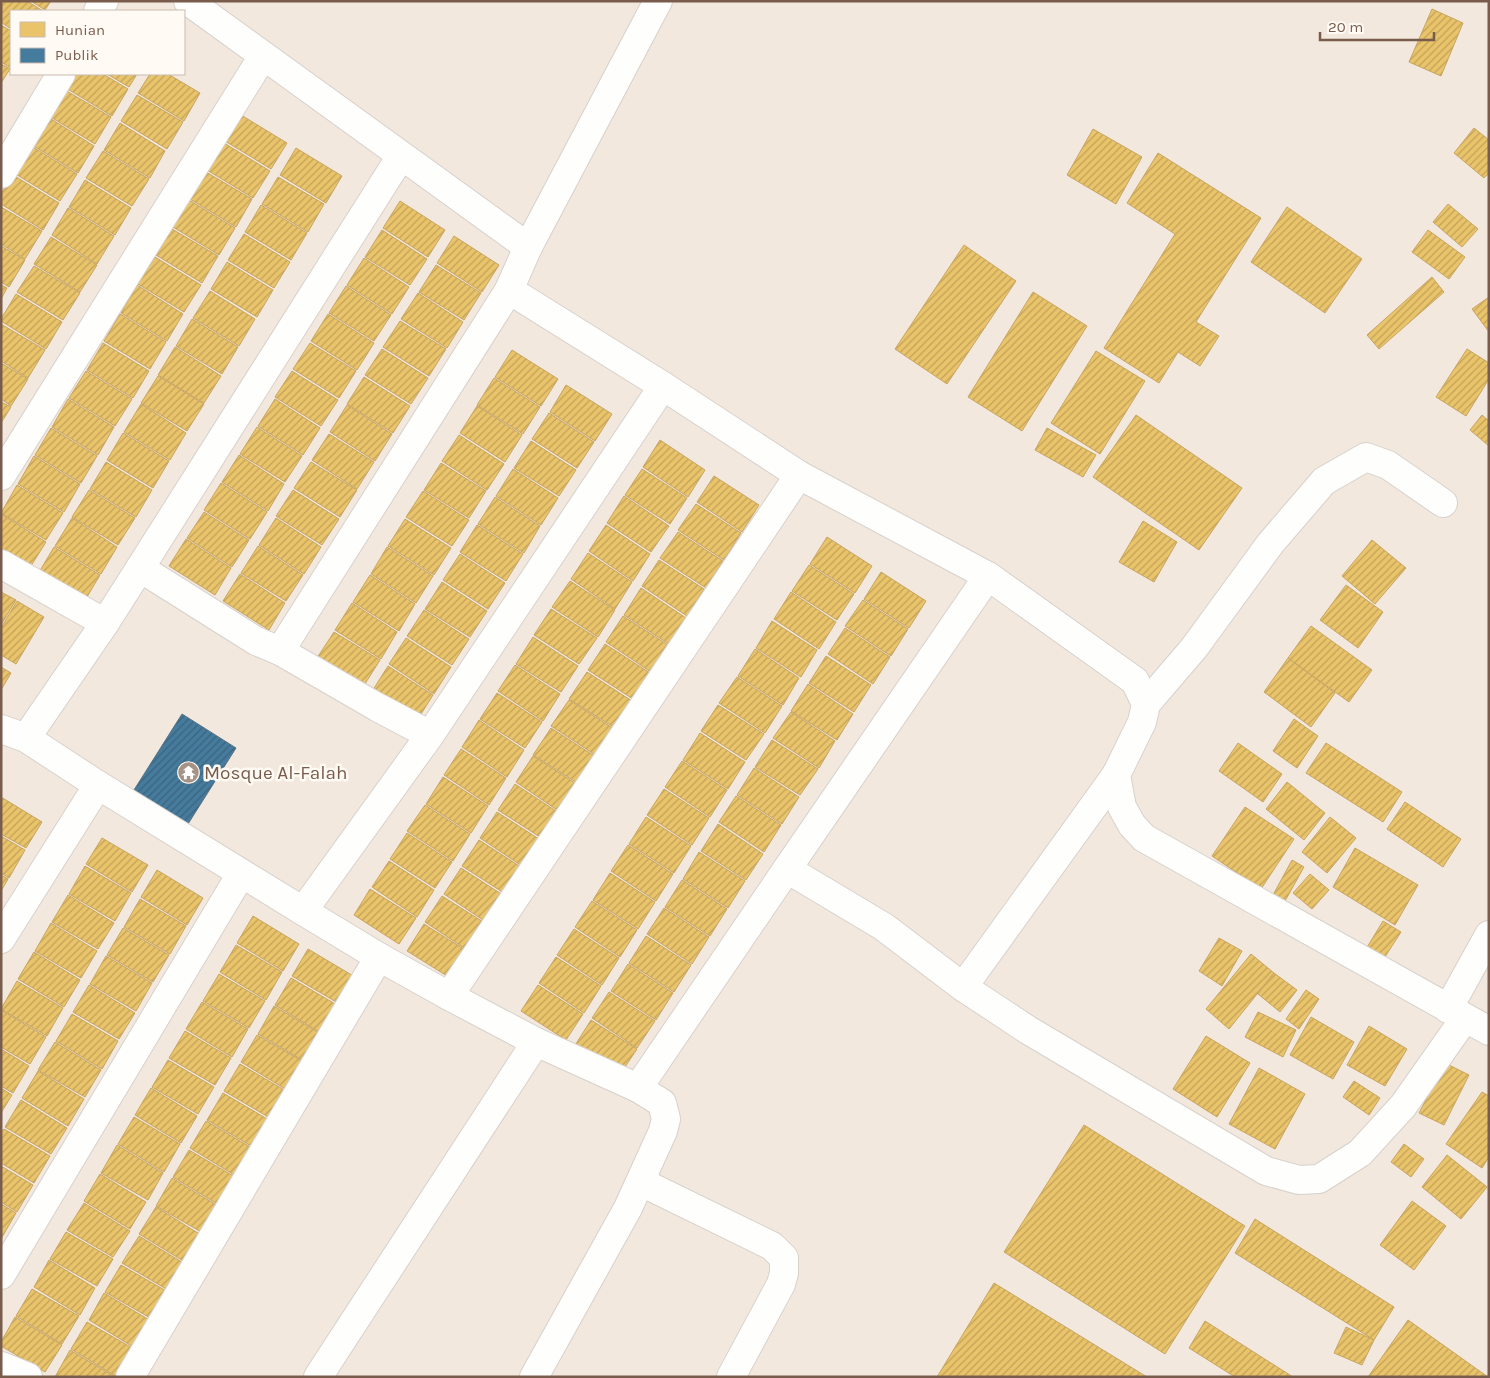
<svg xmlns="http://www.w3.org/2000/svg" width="1490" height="1378" font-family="Karla,sans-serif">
<defs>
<pattern id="homes-hatch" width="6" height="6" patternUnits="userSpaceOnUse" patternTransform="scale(1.25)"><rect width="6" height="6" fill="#e9c46a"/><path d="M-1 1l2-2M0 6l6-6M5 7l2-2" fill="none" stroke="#c2a259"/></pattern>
<pattern id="public-hatch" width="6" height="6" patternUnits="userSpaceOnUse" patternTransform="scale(1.25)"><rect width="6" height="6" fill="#457b9d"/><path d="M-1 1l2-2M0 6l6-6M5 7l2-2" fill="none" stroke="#3d637c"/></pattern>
</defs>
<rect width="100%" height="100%" fill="#f9f5f0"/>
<path fill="#f2e8de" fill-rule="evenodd" d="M1,1H1489V1377H1ZM11,11H184V74H11Z"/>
<g fill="url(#homes-hatch)" stroke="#c8a561">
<polygon points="1,1 27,1 43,11 11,11 11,29 1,22"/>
<polygon points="31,1 51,1 45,10"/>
<polygon points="1432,9 1463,23 1441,76 1409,62"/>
<polygon points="1,25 11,31 11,68 1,62"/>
<polygon points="1,64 10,69 1,83"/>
<polygon points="74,74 103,74 128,89 112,116 66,88"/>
<polygon points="107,74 137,74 129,87"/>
<polygon points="150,74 168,74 200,93 184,121 138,93"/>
<polygon points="65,90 111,117 95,144 49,116"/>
<polygon points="137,95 183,122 167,149 121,121"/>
<polygon points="241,115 287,143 271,169 225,141"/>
<polygon points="48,117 94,146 78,173 32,145"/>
<polygon points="120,123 165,151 150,178 104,150"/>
<polygon points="1474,128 1489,140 1489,173 1484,178 1454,153"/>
<polygon points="1093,129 1142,157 1116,204 1067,175"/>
<polygon points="224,143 270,171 253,198 207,170"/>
<polygon points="31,146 77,174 60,201 14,173"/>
<polygon points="296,148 342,176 326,203 280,175"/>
<polygon points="103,151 149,179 132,206 86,178"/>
<polygon points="1158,153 1261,218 1196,322 1219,336 1200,366 1178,352 1159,383 1104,348 1175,234 1127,203"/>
<polygon points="206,172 252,199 236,227 190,199"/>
<polygon points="13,175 59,203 43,230 1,204 1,194"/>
<polygon points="278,177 324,204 308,232 262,204"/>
<polygon points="85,180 131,208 115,235 69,207"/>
<polygon points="189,200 235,228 219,255 173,227"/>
<polygon points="400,201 445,230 428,257 383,228"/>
<polygon points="1448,204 1478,229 1462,247 1433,222"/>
<polygon points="261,205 307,233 291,260 245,232"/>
<polygon points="1,207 42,231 25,259 1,244"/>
<polygon points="1287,207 1362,259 1325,313 1251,262"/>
<polygon points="68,208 114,236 97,264 52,235"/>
<polygon points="172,229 218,256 202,283 156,255"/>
<polygon points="382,230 427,259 410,285 365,257"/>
<polygon points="1428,230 1465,257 1449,279 1412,252"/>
<polygon points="244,234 290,262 274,288 228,260"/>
<polygon points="454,236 499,265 482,292 437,263"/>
<polygon points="51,237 97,265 80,292 34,264"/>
<polygon points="964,245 1016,281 947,384 895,349"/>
<polygon points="1,246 25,260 9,287 1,282"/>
<polygon points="155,257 201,285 184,312 138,284"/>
<polygon points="364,258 409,287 392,314 347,285"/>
<polygon points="227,262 273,290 257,317 211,289"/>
<polygon points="436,265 481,293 464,320 419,292"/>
<polygon points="34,266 80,293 63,320 17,292"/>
<polygon points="1432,277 1444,292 1379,349 1367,335"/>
<polygon points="1,285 7,288 1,299"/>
<polygon points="137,285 183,314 167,341 121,313"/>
<polygon points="346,286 391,315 374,341 329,313"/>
<polygon points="210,291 255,319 239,346 193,318"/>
<polygon points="1033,292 1087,326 1022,431 968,397"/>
<polygon points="418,293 463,322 447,348 401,319"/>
<polygon points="16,294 62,322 46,349 1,321 1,319"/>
<polygon points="1489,297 1489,332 1472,309"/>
<polygon points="120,314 166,342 150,369 104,341"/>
<polygon points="328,314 374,343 357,370 311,341"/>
<polygon points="192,319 238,347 222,374 176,346"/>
<polygon points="400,321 446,349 429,376 383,347"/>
<polygon points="1,324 45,350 28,378 1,361"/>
<polygon points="103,343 149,371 133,398 87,370"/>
<polygon points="310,343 356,371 339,398 293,369"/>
<polygon points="175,347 221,376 204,403 158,375"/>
<polygon points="382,349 428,378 411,404 365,375"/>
<polygon points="1467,349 1489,363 1489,379 1466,416 1436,397"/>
<polygon points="512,350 558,379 541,406 495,377"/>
<polygon points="1096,351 1145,381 1100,454 1051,423"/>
<polygon points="1,363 28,379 11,406 1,399"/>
<polygon points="86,371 132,399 115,426 69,398"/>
<polygon points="292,371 338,400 321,426 275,397"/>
<polygon points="158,376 204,404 187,431 141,403"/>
<polygon points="364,377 410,406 393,433 347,404"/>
<polygon points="494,378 540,407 523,434 477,405"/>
<polygon points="566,385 612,414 595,441 550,412"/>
<polygon points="68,399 114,427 98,455 52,427"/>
<polygon points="275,399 320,428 303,455 258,426"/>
<polygon points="1,402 11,407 1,423"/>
<polygon points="141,404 186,433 170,460 124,432"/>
<polygon points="347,405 392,434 375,461 330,432"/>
<polygon points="477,406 522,435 505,462 460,433"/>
<polygon points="549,413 594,442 577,468 532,439"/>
<polygon points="1136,415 1242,488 1199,550 1093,477"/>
<polygon points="1482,415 1489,421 1489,446 1470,430"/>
<polygon points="257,427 302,456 285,482 240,454"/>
<polygon points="51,428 97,456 81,483 35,455"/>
<polygon points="1047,428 1096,455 1083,477 1035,450"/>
<polygon points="123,433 169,461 153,488 107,460"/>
<polygon points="329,434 374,462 357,489 312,460"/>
<polygon points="459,435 504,464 487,490 442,461"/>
<polygon points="660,440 705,470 688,497 643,467"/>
<polygon points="531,441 576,470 559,496 514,468"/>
<polygon points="239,455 284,484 268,511 222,482"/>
<polygon points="34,456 80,484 64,512 18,484"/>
<polygon points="106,462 152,490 136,517 90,489"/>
<polygon points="311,462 357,490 340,517 294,488"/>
<polygon points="441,463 486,491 469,518 424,490"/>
<polygon points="513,469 558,498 541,525 496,496"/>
<polygon points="642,469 687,498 670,524 625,495"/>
<polygon points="714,476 759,505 742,532 697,502"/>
<polygon points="221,483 267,512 250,539 204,510"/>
<polygon points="17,485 63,513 46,540 1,513"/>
<polygon points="89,490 135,518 118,545 72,517"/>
<polygon points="293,490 339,519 322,545 276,516"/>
<polygon points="423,491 469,520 452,546 406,517"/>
<polygon points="624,496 669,526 651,552 607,523"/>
<polygon points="495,497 540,526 524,553 478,524"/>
<polygon points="696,504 741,533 724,560 678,530"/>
<polygon points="204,512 249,540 232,567 187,538"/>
<polygon points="1,514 46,542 29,569 1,552"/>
<polygon points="72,518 117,547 101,574 55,546"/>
<polygon points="276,518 321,547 304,574 259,545"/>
<polygon points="405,519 451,548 434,575 388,546"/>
<polygon points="1143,521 1177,542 1154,582 1119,562"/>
<polygon points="477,525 523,554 506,581 460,552"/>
<polygon points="606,525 650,554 633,581 589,551"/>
<polygon points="678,532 723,561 706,588 660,558"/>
<polygon points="827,537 872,566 855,593 810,564"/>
<polygon points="186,539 231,568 215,595 169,566"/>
<polygon points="1372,540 1406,568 1375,604 1342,576"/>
<polygon points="258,546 303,575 286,601 241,573"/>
<polygon points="54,547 100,575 84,602 38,574"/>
<polygon points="387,547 433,576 416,603 371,574"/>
<polygon points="588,553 632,582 615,609 571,579"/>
<polygon points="460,554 505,583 488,609 443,580"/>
<polygon points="659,560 704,589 687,616 642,586"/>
<polygon points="809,565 854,594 837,620 792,591"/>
<polygon points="881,572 926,601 909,628 864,599"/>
<polygon points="240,574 285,603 269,630 223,601"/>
<polygon points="370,575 415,604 399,631 353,602"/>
<polygon points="570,581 615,610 598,637 552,607"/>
<polygon points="442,582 487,611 470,637 425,609"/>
<polygon points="1346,585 1383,612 1358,648 1320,620"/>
<polygon points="641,588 686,618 669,644 624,615"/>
<polygon points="1,592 16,600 1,625"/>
<polygon points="791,592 836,622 819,649 774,619"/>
<polygon points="863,600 908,629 891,656 845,626"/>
<polygon points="17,601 44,617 16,664 1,655 1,628"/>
<polygon points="352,603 397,632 381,659 335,630"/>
<polygon points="551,609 597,638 579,664 534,635"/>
<polygon points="424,610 469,639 452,665 407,636"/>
<polygon points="623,616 668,645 651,672 606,642"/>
<polygon points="772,621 817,650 801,677 756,648"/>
<polygon points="1311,626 1372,670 1349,702 1288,658"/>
<polygon points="845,628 890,657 873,684 828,654"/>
<polygon points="334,632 380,660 363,687 317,658"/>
<polygon points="533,637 578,666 561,692 516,664"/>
<polygon points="406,638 451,667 434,694 389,664"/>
<polygon points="605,644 650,673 633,699 588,670"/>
<polygon points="755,649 799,678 783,705 738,676"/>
<polygon points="826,656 871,685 854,712 809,683"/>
<polygon points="1288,658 1335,693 1311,727 1264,692"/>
<polygon points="515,665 560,694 543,721 498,691"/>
<polygon points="388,666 433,695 416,722 371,693"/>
<polygon points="1,667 11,673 1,690"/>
<polygon points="587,672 632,701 615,728 569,699"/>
<polygon points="737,677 782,706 765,733 719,703"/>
<polygon points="808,684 853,714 837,740 791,711"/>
<polygon points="497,693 542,722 525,748 480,719"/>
<polygon points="569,700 614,729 597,756 551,726"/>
<polygon points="718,705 764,734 746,760 701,731"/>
<polygon points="791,712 835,741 819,768 773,738"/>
<polygon points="1294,719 1318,736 1297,768 1273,751"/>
<polygon points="479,720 524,750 507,777 462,747"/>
<polygon points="551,728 596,757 579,784 533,755"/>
<polygon points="700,733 745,762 728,789 683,760"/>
<polygon points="772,740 818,769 800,795 755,767"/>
<polygon points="1238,743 1282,774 1263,802 1219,771"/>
<polygon points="1326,743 1402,792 1383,822 1306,773"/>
<polygon points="461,749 506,778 489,805 444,775"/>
<polygon points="533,756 578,785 560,812 516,782"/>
<polygon points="682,761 727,790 710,817 665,787"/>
<polygon points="754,768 799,797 782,824 737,795"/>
<polygon points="443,777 488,806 471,833 426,804"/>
<polygon points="1287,782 1325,813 1304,840 1266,809"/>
<polygon points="515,784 559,813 543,839 498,810"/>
<polygon points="664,789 709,818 692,845 647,815"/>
<polygon points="736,796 781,825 764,852 719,822"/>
<polygon points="1,797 42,822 26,848 1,834"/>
<polygon points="1405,802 1461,839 1443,867 1387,829"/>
<polygon points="425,805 470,834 453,861 407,831"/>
<polygon points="1245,807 1294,839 1261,889 1212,856"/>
<polygon points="497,812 542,841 525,868 480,838"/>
<polygon points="646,817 691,846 674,873 629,844"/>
<polygon points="1330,817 1356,838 1327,873 1302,852"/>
<polygon points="718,824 763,854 746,880 701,851"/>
<polygon points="407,833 452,862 435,888 390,859"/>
<polygon points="1,836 25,850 9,878 1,873"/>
<polygon points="102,838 148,865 132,892 86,864"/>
<polygon points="479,840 524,869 507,895 462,866"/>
<polygon points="628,845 673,874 656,901 611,871"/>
<polygon points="1355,848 1418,885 1395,925 1333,887"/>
<polygon points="699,852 745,881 728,908 683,879"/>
<polygon points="1292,860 1304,867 1285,901 1273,895"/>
<polygon points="389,861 434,890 417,917 372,887"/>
<polygon points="85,866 131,893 115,921 69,894"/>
<polygon points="461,868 506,897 489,924 444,894"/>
<polygon points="157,870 203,898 187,925 141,897"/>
<polygon points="610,873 655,902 638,929 593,900"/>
<polygon points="1310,874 1329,890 1312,909 1293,893"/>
<polygon points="1,875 8,879 1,891"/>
<polygon points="682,880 727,909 710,936 665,907"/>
<polygon points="370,889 416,918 399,944 354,915"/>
<polygon points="68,895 114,923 98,949 52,922"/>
<polygon points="442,896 488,925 470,952 425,922"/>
<polygon points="140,899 186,926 170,954 124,927"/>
<polygon points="592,901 637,930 620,957 575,927"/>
<polygon points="664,908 709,937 692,964 647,934"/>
<polygon points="253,916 299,944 283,971 237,943"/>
<polygon points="1383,921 1401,932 1383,960 1366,949"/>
<polygon points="51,923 97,951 81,978 35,951"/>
<polygon points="424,924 470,953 452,979 407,951"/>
<polygon points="123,928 169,955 153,982 107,955"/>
<polygon points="574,929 619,958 602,985 557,955"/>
<polygon points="646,936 691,965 674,992 629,963"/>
<polygon points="1219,938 1242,951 1222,986 1199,971"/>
<polygon points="236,945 282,972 266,1000 220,972"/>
<polygon points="308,949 355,977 338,1003 292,976"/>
<polygon points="34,952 80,980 64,1007 18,979"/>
<polygon points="1251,954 1274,973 1229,1029 1206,1009"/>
<polygon points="106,956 152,983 136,1011 90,984"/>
<polygon points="556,957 601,986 584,1013 539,983"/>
<polygon points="628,964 673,993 656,1020 611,991"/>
<polygon points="1274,973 1297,990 1280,1012 1258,994"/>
<polygon points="219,974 265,1001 249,1028 203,1001"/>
<polygon points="291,978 337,1005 321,1033 275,1005"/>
<polygon points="17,981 63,1008 47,1036 1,1009"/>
<polygon points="89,985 135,1013 119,1039 73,1012"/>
<polygon points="538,985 583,1014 566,1040 521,1011"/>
<polygon points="1306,990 1319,999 1299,1029 1286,1019"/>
<polygon points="609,992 655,1021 637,1048 592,1018"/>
<polygon points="202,1002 248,1029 232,1057 186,1029"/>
<polygon points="274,1006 321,1034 304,1061 258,1034"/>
<polygon points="1,1010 46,1037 30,1064 1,1047"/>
<polygon points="1258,1012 1296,1030 1283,1057 1245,1037"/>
<polygon points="72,1014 118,1041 102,1069 56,1041"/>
<polygon points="1311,1017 1354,1042 1333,1079 1290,1055"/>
<polygon points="591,1020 637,1049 619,1076 574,1047"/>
<polygon points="1369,1026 1407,1049 1385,1086 1347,1065"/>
<polygon points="185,1031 231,1058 215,1085 169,1058"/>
<polygon points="257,1035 304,1062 287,1090 241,1062"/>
<polygon points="1206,1036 1250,1063 1217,1117 1173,1089"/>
<polygon points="55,1042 101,1070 85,1097 38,1070"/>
<polygon points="1,1049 29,1066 13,1093 1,1086"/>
<polygon points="168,1060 214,1087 198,1114 152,1087"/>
<polygon points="1445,1063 1469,1075 1444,1125 1419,1113"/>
<polygon points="240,1064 286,1091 270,1118 224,1091"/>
<polygon points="1259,1068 1305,1094 1275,1149 1229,1124"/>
<polygon points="38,1071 84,1099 68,1126 22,1098"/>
<polygon points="1354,1081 1380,1098 1369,1115 1343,1097"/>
<polygon points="1,1088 12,1095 1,1113"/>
<polygon points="151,1088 197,1116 181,1143 135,1115"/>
<polygon points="1482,1092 1489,1096 1489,1157 1482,1168 1446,1144"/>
<polygon points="223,1093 269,1120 253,1147 207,1120"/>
<polygon points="21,1100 67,1128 51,1154 5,1127"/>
<polygon points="134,1117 180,1144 164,1172 118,1144"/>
<polygon points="206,1121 252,1148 236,1176 190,1148"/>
<polygon points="1084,1125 1245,1226 1165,1354 1004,1252"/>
<polygon points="4,1129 50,1156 34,1183 1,1163 1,1133"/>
<polygon points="1404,1144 1424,1159 1411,1177 1391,1162"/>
<polygon points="117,1145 163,1173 148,1200 101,1173"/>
<polygon points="189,1150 235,1177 219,1205 173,1177"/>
<polygon points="1447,1155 1487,1187 1461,1219 1422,1187"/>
<polygon points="1,1166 33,1185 17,1212 1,1202"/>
<polygon points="100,1174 146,1202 130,1229 84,1201"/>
<polygon points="172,1178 218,1206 203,1233 156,1206"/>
<polygon points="1412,1201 1446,1226 1414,1270 1380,1245"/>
<polygon points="84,1203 130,1231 113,1257 67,1230"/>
<polygon points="1,1204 16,1213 1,1239"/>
<polygon points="156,1207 201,1235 185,1262 139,1234"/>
<polygon points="1255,1219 1394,1307 1374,1340 1235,1253"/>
<polygon points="66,1232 113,1259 97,1286 50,1259"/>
<polygon points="139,1236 185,1264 168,1290 122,1263"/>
<polygon points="49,1260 95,1288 80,1315 34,1287"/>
<polygon points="121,1265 168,1292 152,1319 105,1292"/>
<polygon points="994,1283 1147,1377 937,1377"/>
<polygon points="32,1289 79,1316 62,1344 16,1316"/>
<polygon points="104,1293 151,1321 135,1348 89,1320"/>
<polygon points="15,1317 62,1345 45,1372 1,1346 1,1342"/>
<polygon points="1408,1320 1488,1377 1368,1377"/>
<polygon points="1205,1321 1293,1377 1235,1377 1189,1348"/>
<polygon points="87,1322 134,1349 117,1377 71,1349"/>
<polygon points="1346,1327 1374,1340 1362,1365 1334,1353"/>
<polygon points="70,1350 115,1377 55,1377"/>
</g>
<polygon fill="url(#public-hatch)" stroke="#557285" points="182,714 236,748 188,824 134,790"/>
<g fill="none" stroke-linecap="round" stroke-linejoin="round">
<defs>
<g id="minor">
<polyline points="188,1 528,247 509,290 663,386 799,475 988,576 1135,681 1146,704 1142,722 1116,775 1122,807 1132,825 1144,838 1489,1031"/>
<polyline points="98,11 104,1"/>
<polyline points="1,174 61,74"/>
<polyline points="528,247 658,1"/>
<polyline points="1,476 263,56"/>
<polyline points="1,564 105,623 140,568 256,641 280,651 377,707 430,735 303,911 98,785 26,738 1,729"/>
<polyline points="140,568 401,156"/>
<polyline points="280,651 509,290"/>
<polyline points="1146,704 1194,648 1270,544 1324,481 1366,457 1388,465 1443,503"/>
<polyline points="430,735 663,386"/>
<polyline points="26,738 105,623"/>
<polyline points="787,869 988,576"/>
<polyline points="303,911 379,957"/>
<polyline points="1,939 98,785"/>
<polyline points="963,987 1116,775"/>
<polyline points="449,996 799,475"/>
<polyline points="1448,1009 1489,935"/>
<polyline points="641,1182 772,1246 784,1258 784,1273 781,1284 731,1377"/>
<polyline points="1,1275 241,874"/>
<polyline points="1,1366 28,1377"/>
<polyline points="130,1377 379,957 449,996 536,1042 638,1088 787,869 884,927 963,987 1028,1030 1266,1171 1299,1180 1319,1179 1360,1153 1403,1106 1465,1018"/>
<polyline points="318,1377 536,1042"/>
<polyline points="534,1377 628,1208 663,1131 666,1119 662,1103 638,1088"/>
</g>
</defs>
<use href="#minor" stroke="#d7d1cb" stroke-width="30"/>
<use href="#minor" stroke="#fefefd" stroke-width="28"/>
</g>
<defs>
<symbol id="temple-disc" viewBox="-11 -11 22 22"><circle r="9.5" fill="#a69286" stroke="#fffaf3"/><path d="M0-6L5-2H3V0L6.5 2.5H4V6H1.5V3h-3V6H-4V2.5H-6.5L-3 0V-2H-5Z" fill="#fff"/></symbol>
</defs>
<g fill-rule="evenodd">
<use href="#temple-disc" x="176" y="760" width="25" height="25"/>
</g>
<g text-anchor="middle" stroke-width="5" stroke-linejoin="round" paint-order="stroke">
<g font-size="19" fill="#7a5c4d" stroke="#fffaf3" text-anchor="start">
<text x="204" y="779">Mosque Al-Falah</text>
</g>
</g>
<rect width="1490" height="1378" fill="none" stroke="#7a5c4d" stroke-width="5"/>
<rect x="10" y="10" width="175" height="65" fill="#fffaf3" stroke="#cabbb1"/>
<rect x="20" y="22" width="25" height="15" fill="#e9c46a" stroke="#cabbb1"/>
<text x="55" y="35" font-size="15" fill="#7a5c4d">Hunian</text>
<rect x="20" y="48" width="25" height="15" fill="#457b9d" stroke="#cabbb1"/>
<text x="55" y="60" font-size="15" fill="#7a5c4d">Publik</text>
<path d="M1320 32v8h114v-8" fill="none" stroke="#7a5c4d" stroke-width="2.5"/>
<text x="1328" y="32" font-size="15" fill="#7a5c4d" stroke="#fffaf3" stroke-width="4" paint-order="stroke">20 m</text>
</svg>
